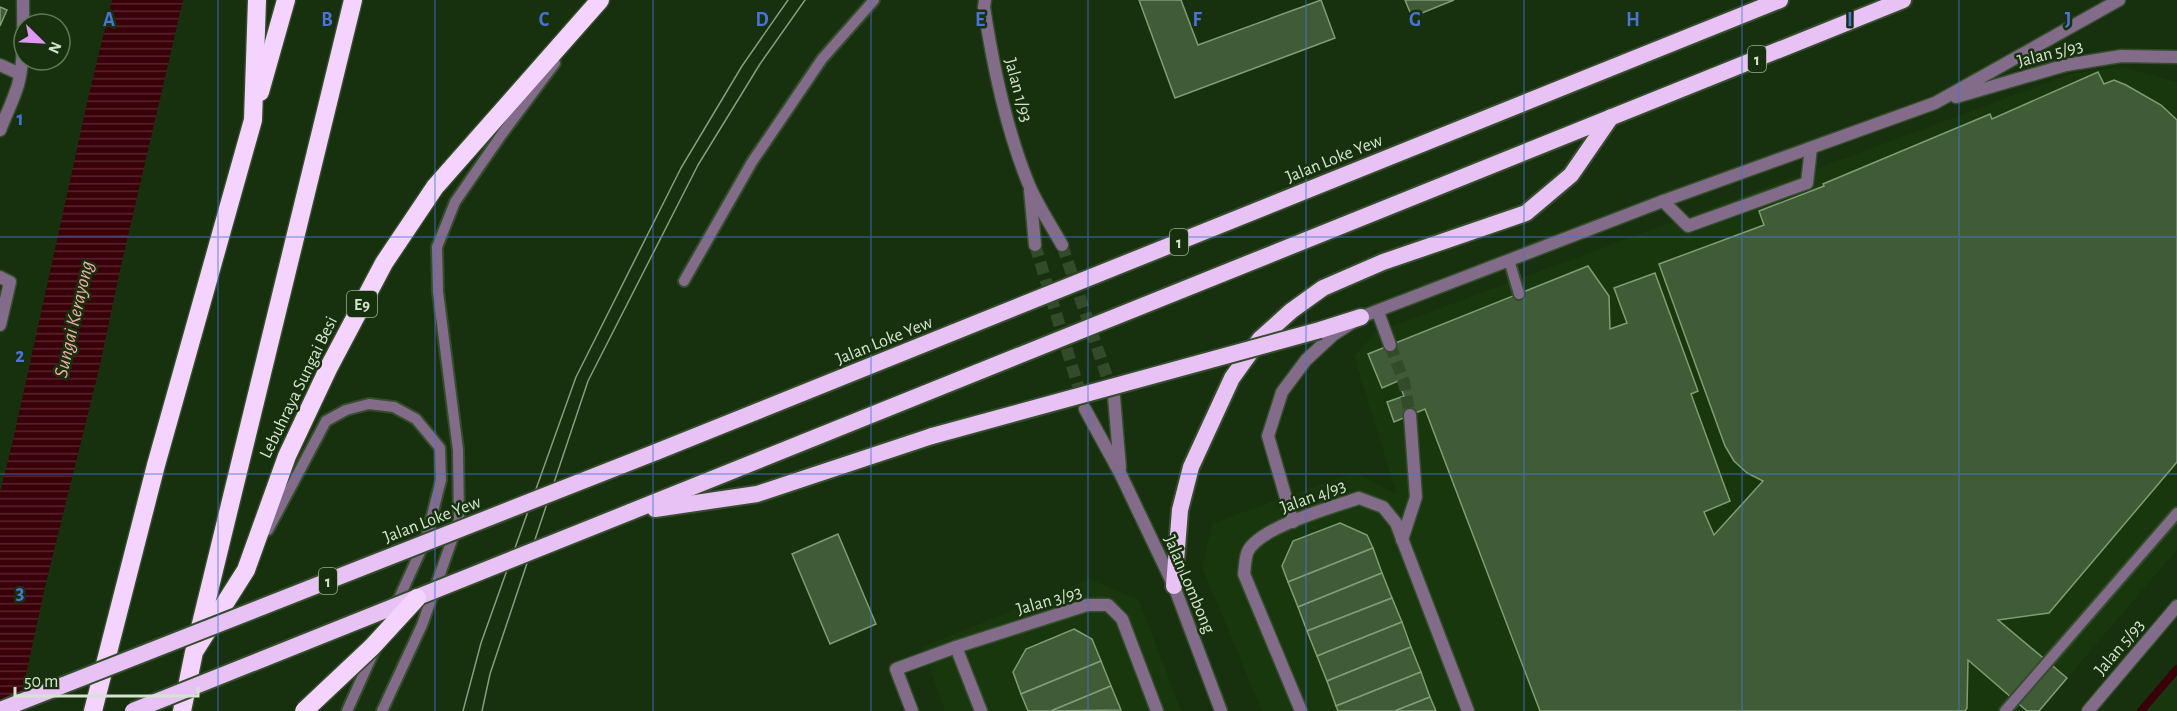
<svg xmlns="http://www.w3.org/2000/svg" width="2177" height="711" font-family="'Alegreya Sans',sans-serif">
<defs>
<pattern id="water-rules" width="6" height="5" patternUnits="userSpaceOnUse" patternTransform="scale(1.5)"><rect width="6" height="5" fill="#3a0009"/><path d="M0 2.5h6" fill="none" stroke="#56252c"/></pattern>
</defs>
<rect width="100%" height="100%" fill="#17300d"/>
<g fill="#19370d">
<polygon points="2122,67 2177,82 2177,550 2039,711 1262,711 1202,567 1213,523 1355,472 1397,495 1354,356 1376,332 2074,73"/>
<polygon points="1090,579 1139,600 1181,711 945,711 922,647"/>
<polygon points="2177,665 2177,711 2136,711"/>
</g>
<polygon fill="url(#water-rules)" points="112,0 183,0 118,279 100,365 45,587 18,711 0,711 0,493 14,436 89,94"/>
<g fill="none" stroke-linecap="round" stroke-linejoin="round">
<polyline stroke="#3a0009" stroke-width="8" points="2141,711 2177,669"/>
</g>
<g fill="#405c37" stroke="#7f9d75" stroke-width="1.5">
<polygon points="1139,0 1181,0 1198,45 1321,0 1335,38 1175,98"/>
<polygon points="1405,0 1454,0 1412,17"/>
<polygon points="0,7 7,10 0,26"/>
<polygon points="2098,72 2104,84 2114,80 2126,85 2161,105 2177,120 2177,462 2049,613 1998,620 2067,678 2039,711 2027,711 1968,660 1967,708 1965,711 1540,711 1425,409 1394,422 1387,402 1404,396 1398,381 1382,388 1368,354 1588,266 1609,296 1610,329 1627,323 1614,288 1655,273 1698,391 1691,394 1730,501 1704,512 1714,535 1763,481 1747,473 1734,461 1725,446 1659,264 1764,225 1759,211 1824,186 1823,184 1990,114 1992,119"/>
<polygon points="1340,523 1367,535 1373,548 1288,582 1282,566 1293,541"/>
<polygon points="838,534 876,624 830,644 792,554"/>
<polygon points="1373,548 1382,573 1298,607 1288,582"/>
<polygon points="1382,573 1392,598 1307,631 1298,607"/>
<polygon points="1392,598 1402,622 1317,656 1307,631"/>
<polygon points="1402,622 1411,647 1327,681 1317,656"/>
<polygon points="1074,629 1092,639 1101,661 1021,694 1013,672 1026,649"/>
<polygon points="1411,647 1421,672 1336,706 1327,681"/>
<polygon points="1101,661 1111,686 1051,711 1028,711 1021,694"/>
<polygon points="1421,672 1430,697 1395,711 1338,711 1336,706"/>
<polygon points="1111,686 1121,710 1051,711"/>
<polygon points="1430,697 1436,711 1395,711"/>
</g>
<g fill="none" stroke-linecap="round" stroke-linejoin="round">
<polyline stroke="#334b2a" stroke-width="12" stroke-dasharray="12 6" stroke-linecap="butt" points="1390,345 1404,382 1410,415"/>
<g stroke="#334b2a" stroke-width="12" stroke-dasharray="12 6" stroke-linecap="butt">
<polyline points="1035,245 1083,402"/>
<polyline points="1062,245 1113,394"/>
</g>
<defs>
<g id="service">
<polyline points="1509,260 1519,294"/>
<polyline points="684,281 752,162 822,59 874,0"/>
<polyline points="268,530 326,421 346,410 369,404 394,407 416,419 440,448 441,480 426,539 395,607"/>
<polyline points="347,711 375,649"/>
<polyline points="382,711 422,625 459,520 458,450 438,292 437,247 455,202 502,134 555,63"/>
<polyline points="2005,711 2177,513"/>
</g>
<g id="minor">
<polyline points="0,65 20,74"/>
<polyline points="1956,97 2066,65 2121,56 2177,57"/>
<path d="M0,130C6,115 13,101 18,85C25,58 23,28 23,0"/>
<polyline points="1663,201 1688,226 1807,183 1811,148"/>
<polyline points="0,277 10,282 0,325"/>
<polyline points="1378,312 1390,345"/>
<polyline points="1293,522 1268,436 1282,392 1306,360 1333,335 1361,317 1663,201 1935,103 2119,0"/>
<polyline points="1402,540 1416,497 1410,415"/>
<polyline points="956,647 981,711"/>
<polyline points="912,711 896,669 956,647 1087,605 1108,605 1122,619 1157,711"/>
<path d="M1301,711L1244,574C1245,567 1245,557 1248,551C1260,527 1333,507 1359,498L1383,507L1396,523L1468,711"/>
<polyline points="2088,711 2177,606"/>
</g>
<g id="tertiary">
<path d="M985,0L984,7C993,67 1006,129 1029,185C1038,206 1051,225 1062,245"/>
<polyline points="1030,190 1035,245"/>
<polyline points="1114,397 1120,468"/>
<polyline points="1085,409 1120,473 1174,586 1221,711"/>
</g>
<g id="trunk">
<polyline points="1320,330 1361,317"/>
<polyline points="656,452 1780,0"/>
<polyline points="655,509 757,494 932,436"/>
<polyline points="630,512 1903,0"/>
<polyline points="1174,586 1180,510 1191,467 1232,378 1260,339 1291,311 1323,288 1383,262 1526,213 1571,175 1611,117"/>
</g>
<g id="motorway">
<polyline points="260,92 286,0"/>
<polyline points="198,636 353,0"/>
<polyline points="93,711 156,465 253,120 257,0"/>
<polyline points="182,711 194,652 246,570 287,456 329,367 384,263 435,187 600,0"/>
</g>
</defs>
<use href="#service" stroke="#354d2c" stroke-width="14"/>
<use href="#minor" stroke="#354d2c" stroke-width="15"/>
<use href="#tertiary" stroke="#354d2c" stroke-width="15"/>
<use href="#trunk" stroke="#354d2c" stroke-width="20"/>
<use href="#motorway" stroke="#354d2c" stroke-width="21"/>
<use href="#service" stroke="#826c89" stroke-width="10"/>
<use href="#minor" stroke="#826c89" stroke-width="12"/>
<use href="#tertiary" stroke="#826c89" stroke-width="12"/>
<use href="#trunk" stroke="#e8c2f5" stroke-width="16"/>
<use href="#motorway" stroke="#f4d4ff" stroke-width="18"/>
<g stroke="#879b80" stroke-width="1.5">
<polyline points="463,711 481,643 576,377 681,168 742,66 788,0"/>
<polyline points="482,711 490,674 588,381 698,165 760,64 805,0"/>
</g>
<defs>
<g id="trunk-bridge">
<polyline points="932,436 1320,330"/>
<polyline points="0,710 656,452"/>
<polyline points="133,711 630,512"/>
</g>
<polyline id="motorway-bridge" points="304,711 372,647 417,598"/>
</defs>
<use href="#trunk-bridge" stroke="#354d2c" stroke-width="20" stroke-linecap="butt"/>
<use href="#motorway-bridge" stroke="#354d2c" stroke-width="21" stroke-linecap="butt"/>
<use href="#trunk-bridge" stroke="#e8c2f5" stroke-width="16"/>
<use href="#motorway-bridge" stroke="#f4d4ff" stroke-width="18"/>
</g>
<path fill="none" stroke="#4b74d6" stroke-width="1.5" stroke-opacity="0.55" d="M218,0V711M435,0V711M653,0V711M871,0V711M1088,0V711M1306,0V711M1524,0V711M1742,0V711M1959,0V711M0,237H2177M0,474H2177"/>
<g text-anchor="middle" stroke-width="5" stroke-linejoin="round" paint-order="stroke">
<g fill="#17300d" stroke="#9bae95" stroke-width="1.5">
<rect x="1748" y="46" width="18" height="26" rx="4.5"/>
<rect x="1170" y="229" width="18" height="26" rx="4.5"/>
<rect x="347" y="291" width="30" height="26" rx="4.5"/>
<rect x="319" y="568" width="18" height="26" rx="4.5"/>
</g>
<g font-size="16" font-weight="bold" fill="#d4e4cf">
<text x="1757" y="65">1</text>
<text x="1179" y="248">1</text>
<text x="362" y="310">E9</text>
<text x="328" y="587">1</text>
</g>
<g font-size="18" fill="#d4e4cf" stroke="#17300d">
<text transform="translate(2050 53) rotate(-14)" y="6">Jalan 5/93</text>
<text transform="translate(1019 90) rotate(75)" y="6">Jalan 1/93</text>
<text transform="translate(1334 158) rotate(-22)" y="6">Jalan Loke Yew</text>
<text transform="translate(884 340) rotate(-22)" y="6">Jalan Loke Yew</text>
<text transform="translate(298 387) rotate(-64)" y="6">Lebuhraya Sungai Besi</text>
<text transform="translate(1313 496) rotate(-20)" y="6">Jalan 4/93</text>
<text transform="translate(432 519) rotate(-21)" y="6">Jalan Loke Yew</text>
<text transform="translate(1190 584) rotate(67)" y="6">Jalan Lombong</text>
<text transform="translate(1049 600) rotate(-16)" y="6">Jalan 3/93</text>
<text transform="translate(2119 647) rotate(-50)" y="6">Jalan 5/93</text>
</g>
<g font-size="20" font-style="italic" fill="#f2aaab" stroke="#17300d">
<text transform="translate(73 319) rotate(-77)" y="7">Sungai Kerayong</text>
</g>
</g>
<g font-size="20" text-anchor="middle" font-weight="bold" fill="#4b74d6" stroke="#17300d" stroke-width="5" stroke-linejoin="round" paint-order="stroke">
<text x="109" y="26">A</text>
<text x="327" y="26">B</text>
<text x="544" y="26">C</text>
<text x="762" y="26">D</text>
<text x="980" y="26">E</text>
<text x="1197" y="26">F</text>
<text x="1415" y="26">G</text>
<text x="1633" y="26">H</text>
<text x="1850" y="26">I</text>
<text x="2068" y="26">J</text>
<text x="20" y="125">1</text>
<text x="20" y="362">2</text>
<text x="20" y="599">3</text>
</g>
<g transform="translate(42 42) rotate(114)"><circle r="28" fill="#17300d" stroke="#63785b" stroke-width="1.5"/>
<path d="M0-4.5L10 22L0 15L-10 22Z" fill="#dd99f3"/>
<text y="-9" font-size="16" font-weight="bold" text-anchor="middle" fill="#d4e4cf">N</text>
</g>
<path d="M15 687v9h183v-9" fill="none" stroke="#d4e4cf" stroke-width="3"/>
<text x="24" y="687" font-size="18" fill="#d4e4cf" stroke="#17300d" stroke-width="4.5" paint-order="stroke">50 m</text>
</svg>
